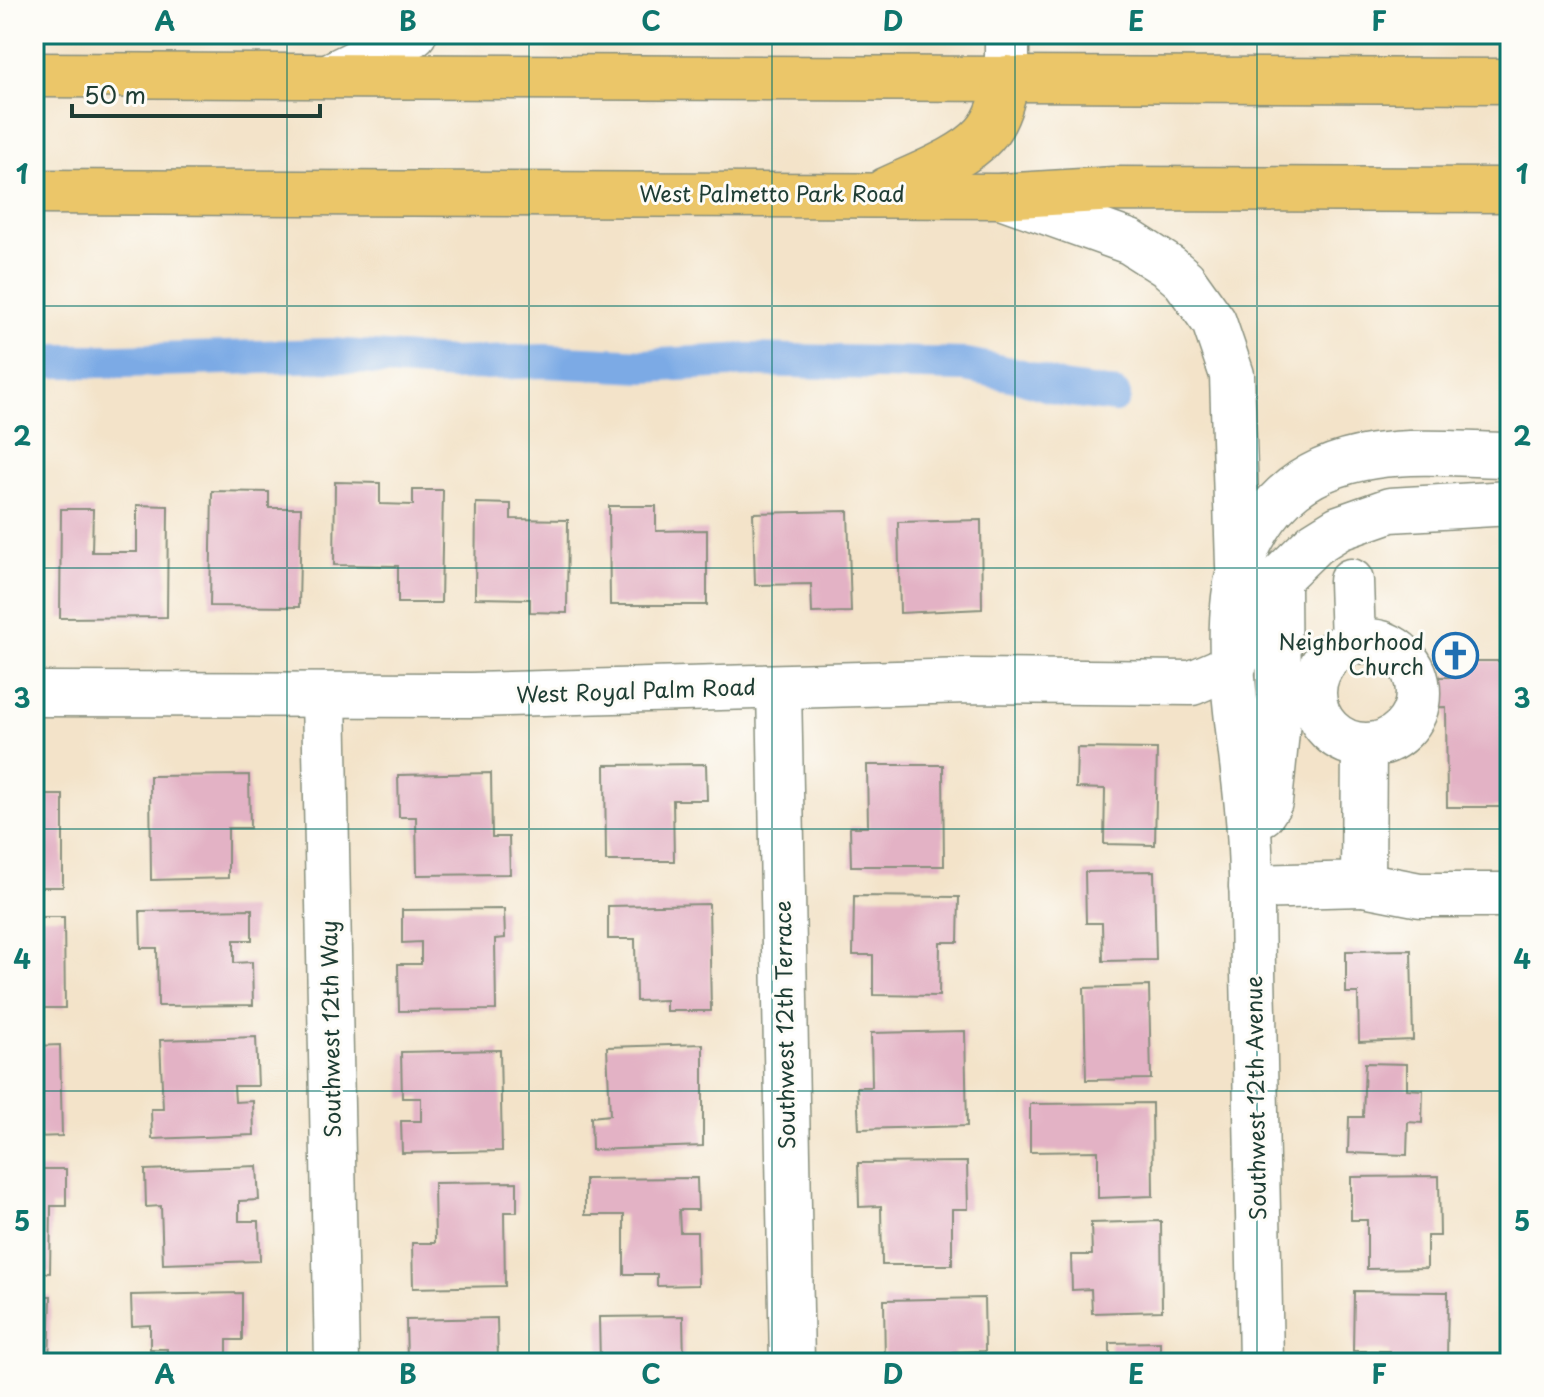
<svg xmlns="http://www.w3.org/2000/svg" width="1544" height="1397" font-family="'Playpen Sans',sans-serif">
<rect width="100%" height="100%" fill="#fdfcf7"/>
<filter id="ink" filterUnits="userSpaceOnUse"><feTurbulence type="fractalNoise" baseFrequency=".0125" numOctaves="2"/><feDisplacementMap in="SourceGraphic" scale="16" xChannelSelector="R" yChannelSelector="G"/><feConvolveMatrix kernelMatrix="1 2 1 2 8 2 1 2 1" color-interpolation-filters="sRGB"/></filter>
<filter id="wash" filterUnits="userSpaceOnUse"><feTurbulence type="fractalNoise" baseFrequency=".006" numOctaves="4" result="noise"/><feDisplacementMap in="SourceGraphic" scale="32" xChannelSelector="R" yChannelSelector="G"/><feGaussianBlur stdDeviation="1.8" result="paint"/><feColorMatrix in="noise" values="0 0 0 0 0 0 0 0 0 0 0 0 0 0 0 0 0 1.4 0 .05"/><feComposite in="paint" operator="in"/></filter>
<g filter="url(#wash)">
<rect width="100%" height="100%" fill="#f3e3c9"/>
<g fill="none" stroke-linecap="round" stroke-linejoin="round">
<polyline stroke="#7baae5" stroke-width="34" points="34,361 122,361 331,355 453,364 545,361 644,366 748,360 966,365 1021,376 1062,389 1114,396"/>
</g>
<g id="blocks">
<g fill="#e3b2c5">
<polygon points="335,482 380,483 380,504 413,505 413,490 443,490 441,603 398,603 398,566 334,565"/>
<polygon points="212,491 269,492 269,508 301,508 299,607 210,606"/>
<polygon points="476,503 511,504 511,519 568,520 567,613 530,612 530,599 475,598"/>
<polygon points="137,505 168,506 167,617 60,618 61,509 93,509 92,552 137,552"/>
<polygon points="609,506 656,506 656,531 707,530 707,605 610,605"/>
<polygon points="848,511 851,612 812,613 811,584 755,585 753,513"/>
<polygon points="981,520 982,609 900,613 898,522"/>
<polygon points="1449,661 1510,661 1510,807 1447,807 1446,707 1403,708 1403,677 1449,677"/>
<polygon points="1077,748 1157,749 1155,845 1104,844 1105,789 1076,788"/>
<polygon points="706,764 707,800 673,800 674,861 606,861 605,765"/>
<polygon points="867,765 943,765 944,866 851,866 850,827 868,827"/>
<polygon points="491,773 492,837 509,837 510,874 417,875 416,817 399,817 398,775"/>
<polygon points="249,775 250,828 228,828 228,878 151,880 150,776"/>
<rect x="34" y="795" width="29" height="92"/>
<polygon points="1154,871 1156,960 1103,961 1102,923 1086,923 1085,872"/>
<polygon points="854,896 959,897 958,942 940,942 939,996 873,995 873,955 853,955"/>
<polygon points="709,904 711,1011 666,1011 666,1000 636,1001 635,939 608,939 608,906"/>
<polygon points="252,909 252,940 234,940 234,963 252,962 253,1005 158,1006 157,948 141,948 140,911"/>
<polygon points="504,909 505,938 495,939 496,1010 399,1011 398,964 421,964 421,942 402,943 402,910"/>
<polygon points="34,917 64,917 65,1008 34,1008"/>
<polygon points="1411,950 1413,1040 1359,1042 1358,993 1346,993 1346,951"/>
<polygon points="1149,986 1151,1079 1086,1080 1084,988"/>
<polygon points="965,1031 967,1126 859,1129 857,1087 872,1087 871,1033"/>
<polygon points="256,1037 258,1086 234,1086 235,1102 253,1101 254,1135 152,1139 151,1109 163,1109 160,1040"/>
<polygon points="703,1044 703,1146 592,1150 591,1117 610,1115 607,1047"/>
<polygon points="60,1045 62,1136 34,1137 34,1046"/>
<polygon points="500,1050 502,1151 402,1153 401,1121 421,1121 421,1098 402,1098 401,1052"/>
<polygon points="1365,1063 1407,1064 1407,1089 1423,1090 1422,1123 1408,1122 1407,1155 1348,1153 1349,1117 1363,1117"/>
<polygon points="1152,1103 1153,1196 1098,1198 1098,1151 1030,1152 1030,1104"/>
<polygon points="967,1162 968,1209 952,1209 952,1265 882,1265 881,1206 859,1207 858,1163"/>
<polygon points="257,1166 259,1200 239,1201 239,1221 259,1221 260,1261 163,1264 161,1206 146,1207 145,1170"/>
<polygon points="34,1169 66,1169 66,1206 51,1206 50,1273 34,1272"/>
<polygon points="1439,1176 1440,1236 1427,1236 1427,1268 1367,1269 1367,1220 1351,1220 1351,1177"/>
<polygon points="697,1178 698,1210 679,1210 680,1232 697,1232 698,1285 657,1286 657,1274 624,1274 624,1215 585,1215 585,1179"/>
<polygon points="517,1182 517,1212 504,1212 505,1286 413,1288 412,1243 435,1243 434,1183"/>
<polygon points="1161,1221 1162,1311 1092,1313 1091,1289 1072,1290 1071,1255 1092,1255 1091,1223"/>
<polygon points="1354,1291 1448,1292 1447,1361 1390,1363 1390,1351 1353,1351"/>
<polygon points="242,1293 242,1340 227,1340 227,1363 167,1363 167,1349 150,1349 150,1325 132,1326 131,1295"/>
<polygon points="34,1296 51,1296 49,1363 34,1363"/>
<polygon points="984,1298 985,1351 954,1352 955,1363 885,1363 884,1300"/>
<polygon points="683,1316 684,1363 600,1363 599,1317"/>
<polygon points="497,1318 498,1363 419,1363 419,1360 407,1360 406,1320"/>
<polygon points="1160,1342 1160,1363 1110,1363 1110,1343"/>
</g>
</g>
</g>
<g filter="url(#ink)">
<use href="#blocks" fill-opacity="0" stroke="#89907e" stroke-width="2"/>
<g fill="none" stroke-linecap="round" stroke-linejoin="round">
<defs>
<g id="minor">
<polyline points="1007,34 1007,78"/>
<polyline points="330,75 414,34"/>
<polyline points="1001,196 1130,242 1169,267 1184,280 1214,322 1232,375 1238,565"/>
<polyline points="1351,581 1353,643"/>
<circle cx="1366" cy="693" r="52"/>
<polyline points="779,687 792,1363"/>
<polyline points="34,694 472,695 968,681 1192,683 1234,665 1278,579 1315,543 1339,528 1390,510 1510,503"/>
<polyline points="324,695 337,1363"/>
<polyline points="1262,814 1270,802 1279,711 1278,585"/>
<polyline points="1363,884 1420,895 1510,895"/>
<polyline points="1251,887 1363,884 1364,746"/>
<path d="M1261,1363C1259,1246 1256,1129 1254,1013C1252,952 1253,891 1249,831C1244,754 1225,674 1234,597C1238,560 1257,521 1284,496C1343,440 1436,454 1510,455"/>
</g>
<g id="major">
<polyline points="34,75 1510,81"/>
<path d="M886,190C915,176 963,159 984,135C998,120 1003,98 1007,78"/>
<polyline points="34,192 1001,196 1114,189 1510,190"/>
</g>
</defs>
<use href="#minor" stroke="#89907e" stroke-width="47"/>
<use href="#major" stroke="#89907e" stroke-width="47"/>
<use href="#minor" stroke="#fff" stroke-width="44"/>
<use href="#major" stroke="#ebc669" stroke-width="44"/>
</g>
</g>
<path fill="none" stroke="#0f766e" stroke-width="2" stroke-opacity="0.55" d="M287,34V1363M529,34V1363M772,34V1363M1015,34V1363M1257,34V1363M34,306H1510M34,568H1510M34,829H1510M34,1091H1510"/>
<defs>
<symbol id="church-ring" viewBox="-11 -11 22 22"><circle r="9.5" fill="#fdfcf7" stroke="#1f6fb2" stroke-width="1.5"/><path d="M-1.2-6h2.4v3.5h3.3v2.4h-3.3V6h-2.4V-.1h-3.3v-2.4h3.3Z" fill="#1f6fb2"/></symbol>
</defs>
<g fill-rule="evenodd">
<use href="#church-ring" x="1430" y="630" width="51" height="51"/>
</g>
<g text-anchor="middle" stroke-width="6" stroke-linejoin="round" paint-order="stroke">
<g font-size="22" fill="#1f3d34" stroke="#fdfcf7">
<text x="772" y="202">West Palmetto Park Road</text>
<text transform="translate(636 691) rotate(-2)" y="8">West Royal Palm Road</text>
<text transform="translate(785 1025) rotate(-91)" y="8">Southwest 12th Terrace</text>
<text transform="translate(331 1029) rotate(-91)" y="8">Southwest 12th Way</text>
<text transform="translate(1256 1098) rotate(-91)" y="8">Southwest 12th Avenue</text>
</g>
<g font-size="22" fill="#1f3d34" stroke="#fdfcf7" text-anchor="end">
<text x="1424" y="650">Neighborhood<tspan x="1424" dy="25">Church</tspan></text>
</g>
</g>
<rect width="1544" height="1397" fill="none" stroke="#fdfcf7" stroke-width="88"/>
<path d="M72 104v12h248v-12" fill="none" stroke="#1f3d34" stroke-width="4"/>
<text x="84" y="104" font-size="24" fill="#1f3d34" stroke="#fdfcf7" stroke-width="6" paint-order="stroke">50 m</text>
<rect x="44" y="44" width="1456" height="1309" fill="none" stroke="#0f766e" stroke-width="3"/>
<g font-size="26" text-anchor="middle" font-weight="bold" fill="#0f766e">
<text x="165" y="31">A</text>
<text x="408" y="31">B</text>
<text x="651" y="31">C</text>
<text x="893" y="31">D</text>
<text x="1136" y="31">E</text>
<text x="1379" y="31">F</text>
<text x="22" y="184">1</text>
<text x="1522" y="184">1</text>
<text x="22" y="446">2</text>
<text x="1522" y="446">2</text>
<text x="22" y="708">3</text>
<text x="1522" y="708">3</text>
<text x="22" y="969">4</text>
<text x="1522" y="969">4</text>
<text x="22" y="1231">5</text>
<text x="1522" y="1231">5</text>
<text x="165" y="1384">A</text>
<text x="408" y="1384">B</text>
<text x="651" y="1384">C</text>
<text x="893" y="1384">D</text>
<text x="1136" y="1384">E</text>
<text x="1379" y="1384">F</text>
</g>
</svg>
